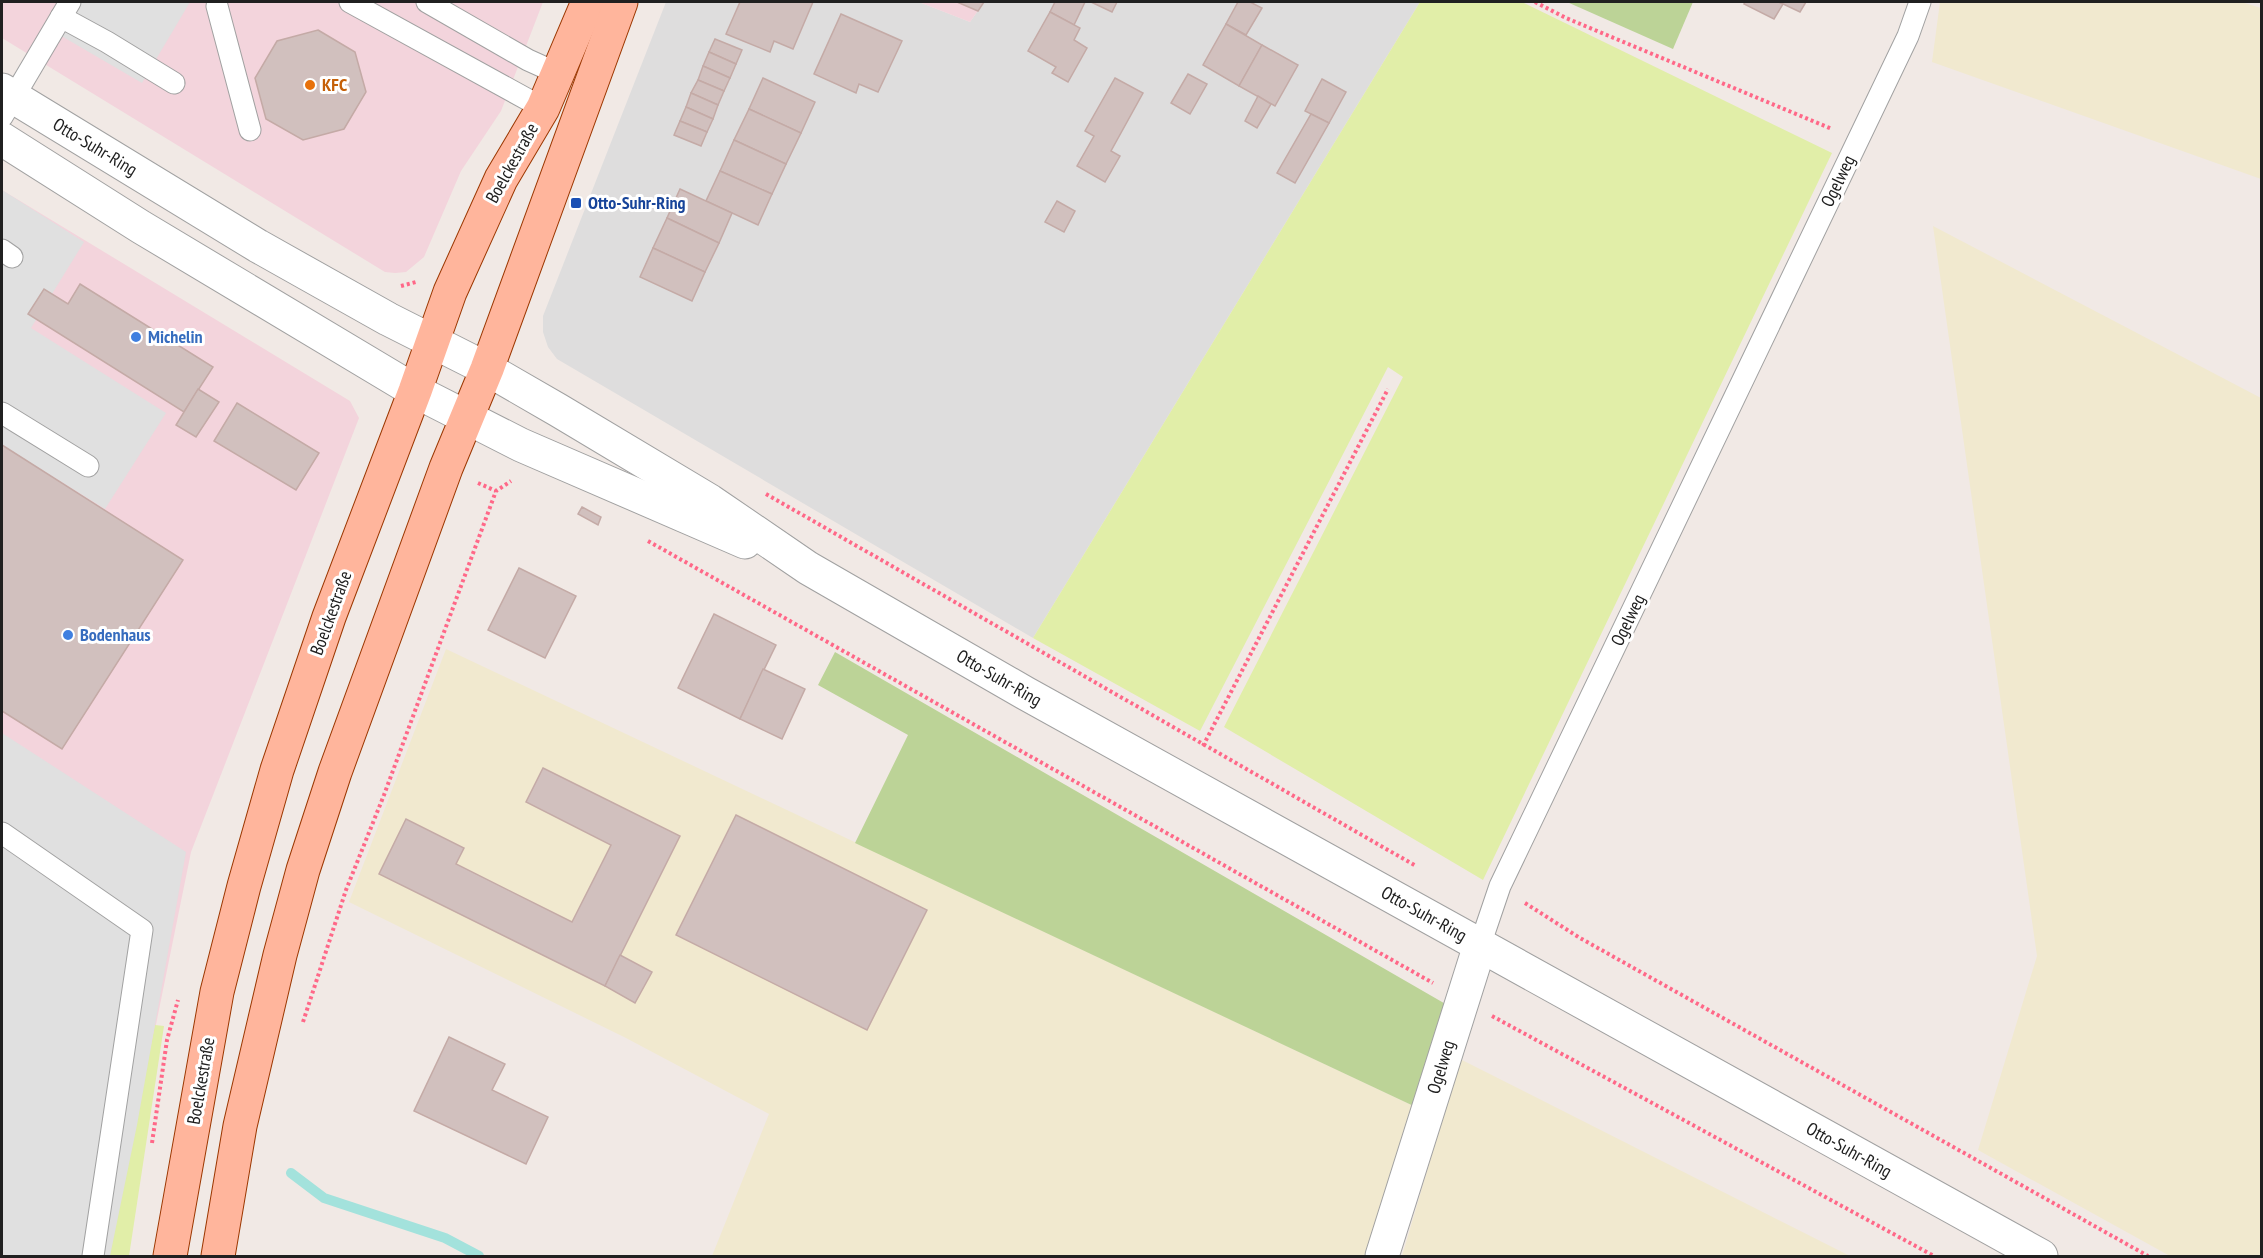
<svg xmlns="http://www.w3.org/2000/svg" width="2263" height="1258" font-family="'PT Sans Narrow',sans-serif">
<rect width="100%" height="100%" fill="#f1e9e5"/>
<polygon fill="#dedddd" points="666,2 919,2 970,22 984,2 1420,2 1033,638 557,359 548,347 543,332 543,316"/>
<g fill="#f3d4dc">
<polygon points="2,2 543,2 501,111 461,171 424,257 406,272 395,273 385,272 2,38"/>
<polygon points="919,2 984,2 970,22"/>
<polygon points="2,190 350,401 359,418 191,852 109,1256 2,1256"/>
</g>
<g fill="#f1e9cf">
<polygon points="1940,2 2241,2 2261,8 2261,179 1932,62"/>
<polygon points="1933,226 2261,398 2261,1256 2170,1256 1978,1150 2037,956"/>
<polygon points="446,649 1420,1109 1372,1256 712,1256 769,1114 626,1038 349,902"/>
<polygon points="1460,1059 1850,1256 1402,1256"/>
</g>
<g fill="#e1eea8">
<polygon points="1420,2 1522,2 1832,153 1483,880 1224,727 1403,377 1388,367 1200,731 1033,638"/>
<polygon points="155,1025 164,1026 129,1256 109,1256"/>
</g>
<g fill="#bcd397">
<polygon points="1567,2 1693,2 1673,49"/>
<polygon points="835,652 1449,1006 1420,1109 855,843 908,735 818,685"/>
</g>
<g fill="#e0e0e0">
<polygon points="77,2 190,2 142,83 58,34"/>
<polygon points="2,190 84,242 31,328 166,413 105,509 2,445"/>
<polygon points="2,733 186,852 137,1125 110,1256 2,1256"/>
</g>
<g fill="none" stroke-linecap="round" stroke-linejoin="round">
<polyline stroke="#a3e2dc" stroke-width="10" points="291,1173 324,1198 445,1238 479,1256"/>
</g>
<g fill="#d1c0be" stroke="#c4aaa6" stroke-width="1.5">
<polygon points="740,2 813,2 793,49 774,41 770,52 726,34"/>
<polygon points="957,2 984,2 978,11"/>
<polygon points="1055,2 1085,2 1074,25 1050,12"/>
<polygon points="1091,2 1117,2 1112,12"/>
<polygon points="1238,2 1250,2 1262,8 1246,35 1226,24"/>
<polygon points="1745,2 1779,2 1783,4 1774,19 1744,4"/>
<polygon points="1779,2 1806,2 1800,12"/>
<polygon points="1050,12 1080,28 1074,40 1087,48 1068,82 1052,73 1056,67 1028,51"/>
<polygon points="841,14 902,41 878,92 859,84 856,93 814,74"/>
<polygon points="1226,24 1262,45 1239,86 1203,65"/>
<polygon points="318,30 355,52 366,92 344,129 303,140 266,119 255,78 277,41"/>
<polygon points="715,39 742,50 736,64 709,52"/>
<polygon points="1262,45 1298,65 1275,106 1239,86"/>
<polygon points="709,52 736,64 730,78 703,66"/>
<polygon points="703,66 730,78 724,91 698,80"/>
<polygon points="1188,74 1207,84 1190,114 1171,103"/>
<polygon points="763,78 815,102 801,133 749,109"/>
<polygon points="1115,78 1143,93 1111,151 1120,156 1105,182 1077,166 1094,136 1085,131"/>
<polygon points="1322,79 1346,92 1329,123 1305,111"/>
<polygon points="698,80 724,91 718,105 691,93"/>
<polygon points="691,93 718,105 713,119 686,107"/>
<polygon points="1258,96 1271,104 1257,128 1245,121"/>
<polygon points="686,107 713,119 707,132 680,121"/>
<polygon points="749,109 801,133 786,164 734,140"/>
<polygon points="1311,114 1329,123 1295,183 1277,173"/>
<polygon points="680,121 707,132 701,146 674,135"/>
<polygon points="734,140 786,164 772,194 720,171"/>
<polygon points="720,171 772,194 758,225 706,201"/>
<polygon points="680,189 732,213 719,243 667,218"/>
<polygon points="1057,201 1075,211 1064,232 1045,222"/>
<polygon points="667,218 719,243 705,272 653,248"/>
<polygon points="653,248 705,272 692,301 640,277"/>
<polygon points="80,284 213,367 184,412 28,314 44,289 68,304"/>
<polygon points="198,389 219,402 196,437 176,425"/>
<polygon points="237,403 319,453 296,490 214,441"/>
<polygon points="2,445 183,560 62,749 2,711"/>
<polygon points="582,507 601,517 598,525 578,514"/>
<polygon points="519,568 576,596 545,658 488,630"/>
<polygon points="714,614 776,645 740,719 678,688"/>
<polygon points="763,669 805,689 782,739 740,719"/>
<polygon points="543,768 680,836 605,986 379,874 406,819 464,848 456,864 572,922 611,845 526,802"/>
<polygon points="736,815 927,910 867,1030 676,935"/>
<polygon points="620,955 652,972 635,1003 605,986"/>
<polygon points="449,1037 505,1064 492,1090 548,1117 526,1164 414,1111"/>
</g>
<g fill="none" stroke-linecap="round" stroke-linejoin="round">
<defs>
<g id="service">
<polyline points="350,2 543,108"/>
<polyline points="427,2 528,60 559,74"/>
<polyline points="217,6 250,130"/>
<polyline points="61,17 107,42 174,83"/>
<polyline points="2,117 70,2"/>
<polyline points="2,250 12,257"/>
<polyline points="2,413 88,466"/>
<polyline points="2,833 142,930 93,1256"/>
<polyline points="1480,945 1500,886 1908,36 1920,2"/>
</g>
<polyline id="minor" points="1382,1256 1480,945"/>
<g id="tertiary">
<polyline points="2,90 258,246 388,319 487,369 558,410 710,501 808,568 1025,693 2041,1256"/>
<polyline points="2,139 141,227 415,391 521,445 745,542"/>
</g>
<g id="primary">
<polyline points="170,1256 217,992 244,886 277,770 329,617 415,391 450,292 501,179 543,108 588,2"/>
<polyline points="218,1256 240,1126 280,955 303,870 335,772 446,468 487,369 621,2"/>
</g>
</defs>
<use href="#service" stroke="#a1a1a1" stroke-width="23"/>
<use href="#minor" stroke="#a1a1a1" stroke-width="35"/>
<use href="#tertiary" stroke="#a1a1a1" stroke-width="35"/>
<use href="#primary" stroke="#9b3700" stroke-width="35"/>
<g stroke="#ff6888" stroke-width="4" stroke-dasharray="3 3" stroke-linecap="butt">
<polyline points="1535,2 1566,18 1832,129"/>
<polyline points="401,286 416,282"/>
<polyline points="478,483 496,491"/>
<polyline points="766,494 1416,866"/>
<polyline points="648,541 1433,983"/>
<polyline points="1203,746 1388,389"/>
<polyline points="1525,903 1580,938 2148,1256"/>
<polyline points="1492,1016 1934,1256"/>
<polyline points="303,1022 346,890 384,795 496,491 511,481"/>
<polyline points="152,1143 167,1040 178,1000"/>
</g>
<use href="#service" stroke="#fff" stroke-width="21"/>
<use href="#minor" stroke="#fff" stroke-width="33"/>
<use href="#tertiary" stroke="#fff" stroke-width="33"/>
<use href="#primary" stroke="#ffb59c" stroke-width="33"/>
</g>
<circle fill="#e8710a" stroke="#fff" stroke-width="2" cx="310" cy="85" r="6"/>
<rect fill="#1a4fb4" stroke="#fff" stroke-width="2" x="570" y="197" width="12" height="12" rx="3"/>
<g fill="#3f7fe0" stroke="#fff" stroke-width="2">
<circle cx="136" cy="337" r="6"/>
<circle cx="68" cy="635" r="6"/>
</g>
<g text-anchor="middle" stroke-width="6" stroke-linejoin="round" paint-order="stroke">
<g font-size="18" font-weight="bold" fill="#c56008" stroke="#fff" text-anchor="start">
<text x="322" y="91">KFC</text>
</g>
<g font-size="18" fill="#202020" stroke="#fff">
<text transform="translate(95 147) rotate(31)" y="6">Otto-Suhr-Ring</text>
<text transform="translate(512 163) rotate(-61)" y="6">Boelckestraße</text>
<text transform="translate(1838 181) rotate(-64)" y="6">Ogelweg</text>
<text transform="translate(331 613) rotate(-70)" y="6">Boelckestraße</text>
<text transform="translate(1628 620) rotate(-64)" y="6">Ogelweg</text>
<text transform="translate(999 678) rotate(30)" y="6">Otto-Suhr-Ring</text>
<text transform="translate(1424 914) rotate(29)" y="6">Otto-Suhr-Ring</text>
<text transform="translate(1441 1067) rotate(-73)" y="6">Ogelweg</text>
<text transform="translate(201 1081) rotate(-80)" y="6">Boelckestraße</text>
<text transform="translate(1849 1150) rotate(29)" y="6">Otto-Suhr-Ring</text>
</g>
<g font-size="18" font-weight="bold" fill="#164399" stroke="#fff" text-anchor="start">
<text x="588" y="209">Otto-Suhr-Ring</text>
</g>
<g font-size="18" font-weight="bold" fill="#366cbe" stroke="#fff" text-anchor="start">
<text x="148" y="343">Michelin</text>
<text x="80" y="641">Bodenhaus</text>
</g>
</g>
<rect width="2263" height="1258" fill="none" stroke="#202020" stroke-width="6"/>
</svg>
